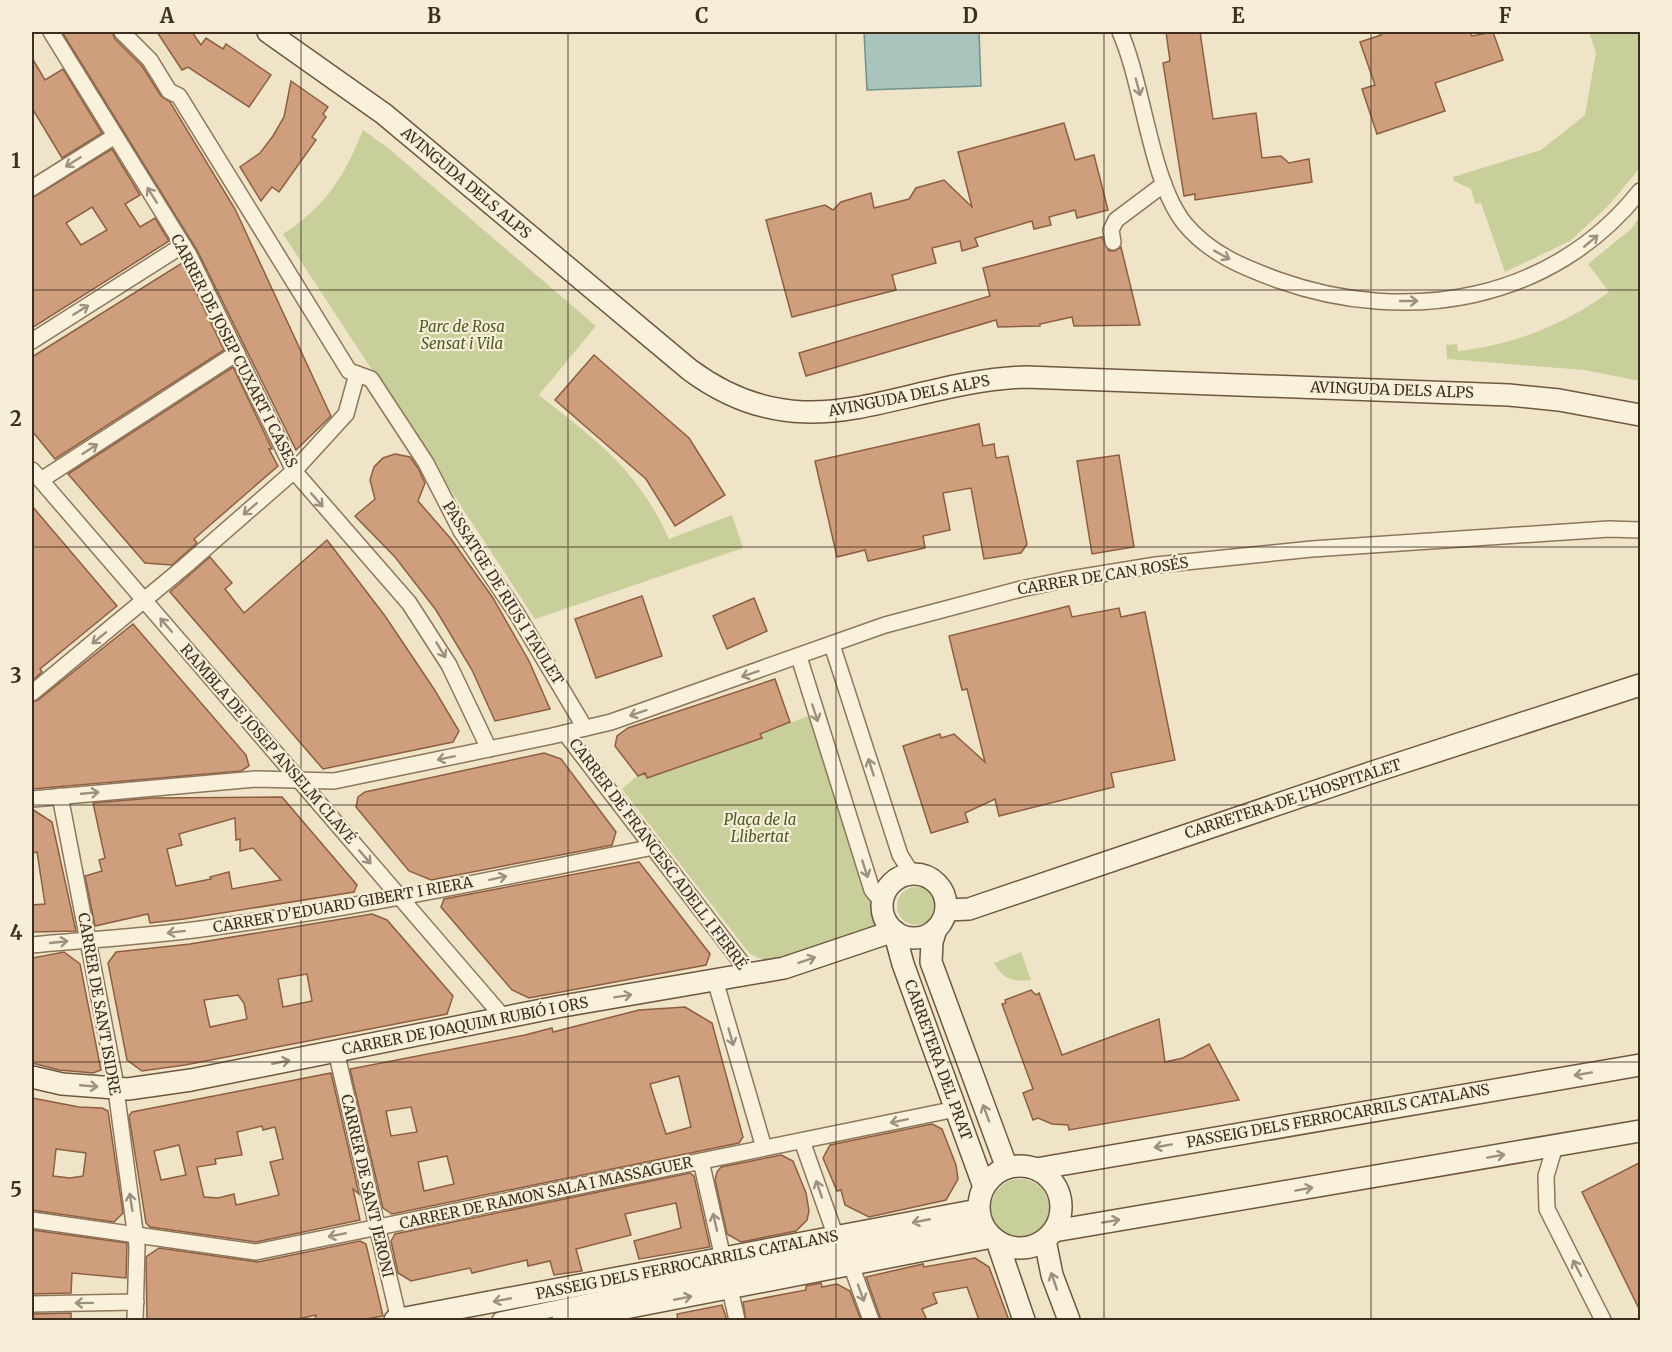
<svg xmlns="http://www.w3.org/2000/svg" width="1672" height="1352" font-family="Merriweather,serif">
<rect width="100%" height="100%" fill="#f0e4c8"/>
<g fill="#c9cf9b">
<polygon points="1589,32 1640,32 1639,169 1608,206 1570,241 1505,272 1481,203 1475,204 1471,189 1454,181 1453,177 1541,150 1585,115 1596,53"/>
<path d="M363,130L388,148L596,326L539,395C597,441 638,470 669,539L732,515L743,548L535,619L283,234C326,206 344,177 363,130Z"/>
<path d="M1640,216V381L1584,370L1447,359L1446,345L1457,344L1458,351C1513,345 1564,325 1609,292L1588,264L1631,229Z"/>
<path d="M811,715L879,923L875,930C844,940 803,958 771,960C763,961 756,957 749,953L622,789L636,777L645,773L647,778L762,738L760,734Z"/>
<circle cx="916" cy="906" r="19"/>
<path d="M1021,952L1031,980C1013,983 1002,978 994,963Z"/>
<circle cx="1020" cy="1208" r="29"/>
</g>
<polygon fill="#a9c4bc" stroke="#6f938a" stroke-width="1.5" points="864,32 979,32 981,86 867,90"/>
<g fill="#cf9f7d" stroke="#8d5f41" stroke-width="1.5" fill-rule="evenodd">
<polygon points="62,32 112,32 115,39 142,66 161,96 170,102 235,209 331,416 296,450 197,250"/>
<polygon points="157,32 192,32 201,45 206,38 223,49 226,44 271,75 249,107 188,67 182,70"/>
<polygon points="1166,32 1200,32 1213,119 1256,113 1262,158 1281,156 1289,163 1309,159 1312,182 1195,200 1195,194 1184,196 1163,63 1170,61"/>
<polygon points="1379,32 1470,32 1472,36 1493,32 1503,60 1435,83 1445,111 1377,134 1362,89 1375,85 1360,42 1381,35"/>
<polygon points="32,58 45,80 63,69 102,133 62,158 32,108"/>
<polygon points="291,81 328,107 323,114 326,117 312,137 316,140 279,192 272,187 261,201 240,167 260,153 273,136 284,117"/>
<polygon points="1064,123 1075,160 1094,155 1108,210 1077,218 1075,210 1049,217 1051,225 1034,229 1032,221 975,238 978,246 962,251 960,241 932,248 936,263 892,275 896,290 792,317 766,220 825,205 833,210 841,202 871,193 874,208 909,199 916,188 944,180 972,207 958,152"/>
<path d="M112,149L140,195L125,204L140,227L155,218L169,241L32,328V198ZM92,207L107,230L81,245L66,223Z"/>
<polygon points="1102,237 1109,251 1115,251 1121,247 1140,325 1074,326 1072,317 1040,324 1040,326 998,327 996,320 806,376 799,353 990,296 983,268"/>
<polygon points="182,263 224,350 55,459 32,431 32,357"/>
<polygon points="594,355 689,438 725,495 675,526 646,479 555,400"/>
<polygon points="233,367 272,449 269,449 278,466 194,539 197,543 172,565 145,563 68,474"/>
<polygon points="979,424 983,446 994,444 996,458 1008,456 1027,544 1021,553 984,559 971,488 943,493 950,530 923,536 925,548 868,561 865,550 837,557 815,461"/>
<polygon points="395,454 410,457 418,468 425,483 418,501 451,539 493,598 529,661 550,709 495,721 472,670 436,610 395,557 355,516 375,499 370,480 374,467 383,458"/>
<polygon points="1119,455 1134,547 1092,554 1077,461"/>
<polygon points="32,506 117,606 40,669 42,672 32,681"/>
<polygon points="327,540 385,616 434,689 459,731 453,742 323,769 170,592 210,557 232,583 225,589 244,613"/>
<polygon points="642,596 662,656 596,678 575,619"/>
<polygon points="754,598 767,631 727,649 713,616"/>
<polygon points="1069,606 1072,617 1119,608 1121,617 1145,612 1175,760 1111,773 1114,787 999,816 995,799 965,813 968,822 931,833 903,746 940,734 941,738 954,734 985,762 967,689 962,690 949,636"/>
<polygon points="133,624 246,755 249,766 241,771 32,789 32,702 38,700"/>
<polygon points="775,679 790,722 760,734 762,738 647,778 645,773 638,776 615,746 617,736 628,728"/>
<polygon points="544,753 561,759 616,832 612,845 431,880 409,871 356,807 358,797 365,792"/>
<path d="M282,797L357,885L354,892L184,919L150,923L148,914L95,926L85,876L102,871L99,860L105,858L93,803L152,798ZM235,818L236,840L240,839V851L253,848L281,880L232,889L229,872L210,877L211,879L176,886L167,849L182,845L179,834Z"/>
<polygon points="32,809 52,822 76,931 32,932 32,905 45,904 37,852 32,853"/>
<polygon points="639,862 710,954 706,965 529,998 512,990 441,907 444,899"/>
<path d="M372,914L387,920L453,996L447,1014L185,1065L142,1071L127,1060L108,963L116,952L190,944ZM307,974L312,1001L283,1007L278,979ZM238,995L244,1003L247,1019L210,1027L204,1000Z"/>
<polygon points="64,952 80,964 101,1070 93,1073 59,1070 32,1063 32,958"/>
<polygon points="1031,990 1036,995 1039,993 1062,1055 1159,1019 1165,1062 1183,1058 1209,1044 1239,1100 1069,1130 1068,1125 1052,1124 1038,1118 1033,1120 1023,1093 1033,1089 1002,1004 1006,1003 1005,1000"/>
<path d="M685,1007L712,1023L743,1137L739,1143L392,1214L383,1208L350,1069L525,1035L552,1028L553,1032L639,1010ZM679,1076L691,1127L666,1134L650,1084ZM411,1107L417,1132L391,1136L386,1111ZM447,1156L454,1184L424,1191L418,1162Z"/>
<path d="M331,1073L359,1194L353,1189L360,1220L256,1242L150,1227L146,1223L129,1116L132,1112ZM262,1126L263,1130L275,1127L283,1159L270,1162L279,1195L236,1205L234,1194L218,1198L204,1197L197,1167L216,1164L215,1159L242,1155L237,1132ZM179,1145L186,1175L161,1180L154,1151Z"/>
<path d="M32,1098L79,1107L102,1108L108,1111L123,1213L114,1222L32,1210ZM56,1149L86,1153L83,1176L70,1178L53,1176Z"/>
<polygon points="932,1124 942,1129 956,1165 958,1179 946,1200 869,1217 845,1205 841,1190 837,1191 823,1158 830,1145"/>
<polygon points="781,1155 793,1161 806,1193 809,1211 807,1220 796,1231 741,1242 727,1234 715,1180 717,1172 721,1167"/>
<polygon points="1641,1162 1641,1313 1582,1192"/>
<polygon points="690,1173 694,1176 710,1247 639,1259 634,1241 681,1228 676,1203 625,1214 631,1235 576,1249 582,1271 554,1275 550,1261 528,1266 527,1260 472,1273 470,1268 411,1281 398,1273 391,1241 395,1234"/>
<polygon points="32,1230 127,1243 126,1278 72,1273 71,1293 32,1294"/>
<polygon points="360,1241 366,1244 383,1316 361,1320 315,1320 316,1315 293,1320 147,1320 146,1257 159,1248 258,1262"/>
<polygon points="975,1258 989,1267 1009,1320 979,1320 967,1287 933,1293 937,1303 922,1309 927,1320 881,1320 866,1277 923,1264 924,1267"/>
<polygon points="821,1283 822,1287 837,1284 850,1291 861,1320 746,1320 743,1302 806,1290 806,1286"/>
<polygon points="722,1305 727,1320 678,1320 677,1314"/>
<polygon points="71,1313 71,1320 32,1320 32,1314"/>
</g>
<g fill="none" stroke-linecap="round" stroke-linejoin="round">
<defs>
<g id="street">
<polyline points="51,32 189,255 294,471 409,603 449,665 489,749"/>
<polyline points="122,32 150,60 169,91 179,96 349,371 371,379 426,463 461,531 517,614 585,728"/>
<path d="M1120,32C1144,86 1150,181 1185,224C1210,254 1243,267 1278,280C1407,326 1552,302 1640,191"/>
<polyline points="32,188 115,136"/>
<polyline points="1113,242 1111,230 1116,220 1164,184"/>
<polyline points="32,341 183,245"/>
<polyline points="32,470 504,1018"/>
<polyline points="41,480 237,353"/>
<polyline points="832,645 900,855 912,874"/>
<polyline points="799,657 872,890 882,902"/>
<polyline points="32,693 184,567 294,471 346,414 357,374"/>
<polyline points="565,733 751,975"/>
<polyline points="60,796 114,1075 137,1246 135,1320"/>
<polyline points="32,799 256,779 334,781 552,736 611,722 885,625 1021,589 1064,580 1156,565 1312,549 1609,529 1640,530"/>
<path d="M32,945C95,939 159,936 222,926C367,906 510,876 653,847"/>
<polyline points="715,980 764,1148"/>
<polyline points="336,1051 399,1320"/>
<polyline points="802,1141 836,1237"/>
<polyline points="1555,1146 1546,1176 1547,1209 1603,1320"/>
<polyline points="701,1161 737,1320"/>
<polyline points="32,1220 256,1252 956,1109"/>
<polyline points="851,1265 871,1320"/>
<polyline points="32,1304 136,1302"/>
<polyline points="500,1320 726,1273 972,1227"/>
</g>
<g id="secondary">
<path d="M268,32L384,114L690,370C809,458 899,381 1026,377L1509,395L1559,400L1640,415"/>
<circle cx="914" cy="906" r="32"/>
<polyline points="946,910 969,909 1376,771 1640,685"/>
<polyline points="936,929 932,942 931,962 1007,1168"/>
<polyline points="894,931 903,964 984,1187"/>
<polyline points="32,1077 62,1084 128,1089 191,1080 557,1007 784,968 894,931"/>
<circle cx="1020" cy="1207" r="41"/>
<polyline points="1036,1169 1640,1065"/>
<polyline points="1054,1231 1640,1131"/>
<polyline points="1045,1240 1052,1275 1069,1320"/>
<polyline points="997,1241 1024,1320"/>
<polyline points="395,1320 978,1210"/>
<polyline points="563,1320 992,1237"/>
</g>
</defs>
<use href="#street" stroke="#8d765c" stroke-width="18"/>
<use href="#secondary" stroke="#6f573f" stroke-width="24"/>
<use href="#street" stroke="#faf1dc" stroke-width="15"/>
<use href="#secondary" stroke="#faf1dc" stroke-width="21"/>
</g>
<defs><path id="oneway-shaft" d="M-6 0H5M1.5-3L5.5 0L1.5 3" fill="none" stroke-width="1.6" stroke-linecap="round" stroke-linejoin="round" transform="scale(1.5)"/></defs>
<g stroke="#9c907e">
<use href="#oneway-shaft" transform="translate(1138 87) rotate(75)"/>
<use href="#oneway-shaft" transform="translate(73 162) rotate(148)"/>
<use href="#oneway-shaft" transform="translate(152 195) rotate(-122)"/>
<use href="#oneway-shaft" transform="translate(1591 241) rotate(-40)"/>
<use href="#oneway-shaft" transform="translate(1222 255) rotate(29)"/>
<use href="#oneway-shaft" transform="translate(1409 301)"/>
<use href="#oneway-shaft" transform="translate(81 310) rotate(-32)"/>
<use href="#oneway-shaft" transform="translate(90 449) rotate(-33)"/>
<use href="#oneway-shaft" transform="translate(317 500) rotate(49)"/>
<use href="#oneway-shaft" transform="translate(250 509) rotate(139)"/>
<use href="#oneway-shaft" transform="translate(166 625) rotate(-131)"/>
<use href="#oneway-shaft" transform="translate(99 638) rotate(141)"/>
<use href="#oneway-shaft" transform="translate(441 650) rotate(59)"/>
<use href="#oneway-shaft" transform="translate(750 674) rotate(161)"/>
<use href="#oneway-shaft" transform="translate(638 713) rotate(161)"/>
<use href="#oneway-shaft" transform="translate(815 713) rotate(72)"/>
<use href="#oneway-shaft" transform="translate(446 758) rotate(168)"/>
<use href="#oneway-shaft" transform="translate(871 767) rotate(-108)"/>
<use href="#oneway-shaft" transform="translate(90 793) rotate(-5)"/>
<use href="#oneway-shaft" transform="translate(365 857) rotate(49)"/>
<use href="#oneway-shaft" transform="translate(865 869) rotate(72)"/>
<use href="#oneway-shaft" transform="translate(498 878) rotate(-12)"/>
<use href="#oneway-shaft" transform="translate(176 932) rotate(173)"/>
<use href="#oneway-shaft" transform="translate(59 942) rotate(-6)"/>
<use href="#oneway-shaft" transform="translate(807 960) rotate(-19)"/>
<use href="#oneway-shaft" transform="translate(623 996) rotate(-9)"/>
<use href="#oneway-shaft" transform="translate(731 1037) rotate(74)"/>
<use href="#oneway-shaft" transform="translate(281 1062) rotate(-11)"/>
<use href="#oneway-shaft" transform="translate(1583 1074) rotate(170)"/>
<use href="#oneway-shaft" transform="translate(89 1086) rotate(5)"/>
<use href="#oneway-shaft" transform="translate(986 1113) rotate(-110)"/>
<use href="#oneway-shaft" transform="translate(899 1121) rotate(168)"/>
<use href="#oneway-shaft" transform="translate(1163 1146) rotate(170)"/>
<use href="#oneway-shaft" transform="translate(1496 1156) rotate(-10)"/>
<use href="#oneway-shaft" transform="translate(819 1189) rotate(-109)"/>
<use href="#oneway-shaft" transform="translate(1304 1189) rotate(-10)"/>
<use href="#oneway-shaft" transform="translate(131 1202) rotate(-99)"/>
<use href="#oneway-shaft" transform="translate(921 1221) rotate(169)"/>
<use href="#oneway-shaft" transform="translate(1111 1221) rotate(-10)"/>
<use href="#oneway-shaft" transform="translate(715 1222) rotate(-103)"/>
<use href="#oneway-shaft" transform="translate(337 1235) rotate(169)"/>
<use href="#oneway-shaft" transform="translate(1577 1268) rotate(-117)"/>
<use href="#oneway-shaft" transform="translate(1054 1281) rotate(-109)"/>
<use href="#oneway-shaft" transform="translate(861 1293) rotate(70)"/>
<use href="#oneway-shaft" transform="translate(683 1298) rotate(-11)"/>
<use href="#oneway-shaft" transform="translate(502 1300) rotate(169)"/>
<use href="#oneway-shaft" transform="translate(84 1303) rotate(179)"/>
</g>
<path fill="none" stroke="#3d2e20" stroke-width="1.5" stroke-opacity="0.55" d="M301,32V1320M568,32V1320M836,32V1320M1104,32V1320M1371,32V1320M32,290H1640M32,547H1640M32,805H1640M32,1062H1640"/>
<g text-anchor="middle" stroke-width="4.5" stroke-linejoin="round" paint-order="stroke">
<g font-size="15" fill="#3d2e20" stroke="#f7eed8">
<text transform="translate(466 183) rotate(40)" y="5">AVINGUDA DELS ALPS</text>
<text transform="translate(234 351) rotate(63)" y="5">CARRER DE JOSEP CUXART I CASES</text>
<text transform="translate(1392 390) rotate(2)" y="5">AVINGUDA DELS ALPS</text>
<text transform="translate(909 396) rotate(-11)" y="5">AVINGUDA DELS ALPS</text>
<text transform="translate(1103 576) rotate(-9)" y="5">CARRER DE CAN ROSÉS</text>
<text transform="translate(503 593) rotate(58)" y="5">PASSATGE DE RIUS I TAULET</text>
<text transform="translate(268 744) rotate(49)" y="5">RAMBLA DE JOSEP ANSELM CLAVÉ</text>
<text transform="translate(1293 799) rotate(-18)" y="5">CARRETERA DE L'HOSPITALET</text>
<text transform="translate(658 854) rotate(53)" y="5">CARRER DE FRANCESC ADELL I FERRÉ</text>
<text transform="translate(343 905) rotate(-10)" y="5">CARRER D'EDUARD GIBERT I RIERA</text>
<text transform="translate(99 1004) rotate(80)" y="5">CARRER DE SANT ISIDRE</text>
<text transform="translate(465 1026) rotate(-11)" y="5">CARRER DE JOAQUIM RUBIÓ I ORS</text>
<text transform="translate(938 1060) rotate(70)" y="5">CARRETERA DEL PRAT</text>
<text transform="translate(1338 1116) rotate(-10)" y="5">PASSEIG DELS FERROCARRILS CATALANS</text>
<text transform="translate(367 1186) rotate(77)" y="5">CARRER DE SANT JERONI</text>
<text transform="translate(546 1193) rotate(-12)" y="5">CARRER DE RAMON SALA I MASSAGUER</text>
<text transform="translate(687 1265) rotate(-11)" y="5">PASSEIG DELS FERROCARRILS CATALANS</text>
</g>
<g font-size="15" font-style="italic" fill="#4d5a26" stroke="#f7eed8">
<text x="462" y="332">Parc de Rosa<tspan x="462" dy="17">Sensat i Vila</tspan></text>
<text x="760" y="825">Plaça de la<tspan x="760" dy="17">Llibertat</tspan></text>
</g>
</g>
<rect width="1672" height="1352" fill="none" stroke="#f7eed8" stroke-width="66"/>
<rect x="33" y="33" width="1606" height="1286" fill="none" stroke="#3d2e20" stroke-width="2"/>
<g font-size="20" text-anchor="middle" font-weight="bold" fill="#3d2e20">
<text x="167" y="23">A</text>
<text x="434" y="23">B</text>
<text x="702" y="23">C</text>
<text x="970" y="23">D</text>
<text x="1238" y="23">E</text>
<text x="1505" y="23">F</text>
<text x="16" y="168">1</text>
<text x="16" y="426">2</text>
<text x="16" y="683">3</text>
<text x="16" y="940">4</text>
<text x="16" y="1197">5</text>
</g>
</svg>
